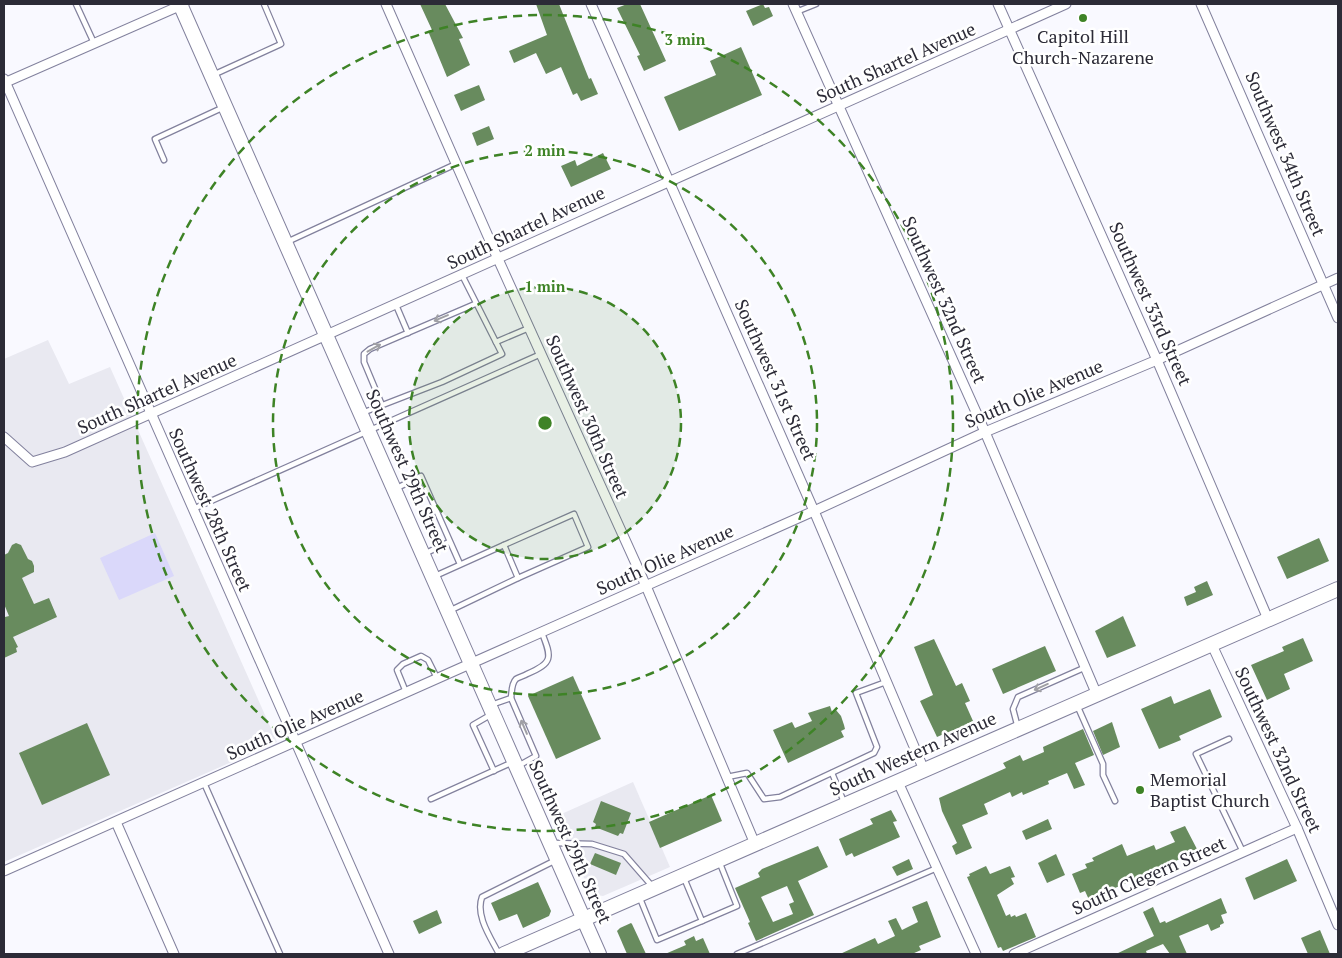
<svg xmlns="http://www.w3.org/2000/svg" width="1342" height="958" font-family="'PT Serif',serif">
<rect width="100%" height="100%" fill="#f9f9ff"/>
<g fill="#e9e9f1">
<polygon points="48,340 69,384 110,367 277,742 4,862 4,359"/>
<polygon points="633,782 670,867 603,896 591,894 557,816"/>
</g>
<polygon fill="#dad8fa" points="155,533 174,576 119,600 100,558"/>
<g fill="#688b5e" fill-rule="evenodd">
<polygon points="420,4 445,4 463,38 459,39 470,65 447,77 428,31 432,30"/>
<polygon points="536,4 559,4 589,79 591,78 598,94 581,101 577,93 573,95 561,67 546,74 536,53 514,63 509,51 547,35"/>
<polygon points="627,4 640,4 666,61 644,71 637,56 640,55 617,8"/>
<polygon points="763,4 765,8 769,7 773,16 753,26 746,11"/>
<polygon points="741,47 762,95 679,131 664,97 716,75 710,61"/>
<polygon points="479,85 485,100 461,111 454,95"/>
<polygon points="489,126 494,139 477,146 472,133"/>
<polygon points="603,153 611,169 571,187 561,166 575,160 577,166"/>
<polygon points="1319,538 1329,561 1287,579 1277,557"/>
<polygon points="16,543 21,545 28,559 32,561 34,566 34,572 22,578 34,604 49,598 57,617 13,637 18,647 16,648 17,652 4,658 4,615 5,617 9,616 4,604 4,555 8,553 12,545"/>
<polygon points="1207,581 1213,595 1187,606 1184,597 1196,592 1194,587"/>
<polygon points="1123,616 1136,646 1107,658 1095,631"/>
<polygon points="1303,638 1313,661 1284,674 1290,689 1267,700 1251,665 1284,651 1282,647"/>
<polygon points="934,639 956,686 962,683 970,701 965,703 973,721 964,725 965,728 948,736 946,733 937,737 920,701 933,695 914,647"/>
<polygon points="1045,646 1056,671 1003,694 992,669"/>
<polygon points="573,676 601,739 556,759 528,696"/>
<polygon points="1210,689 1222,717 1179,736 1181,740 1159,749 1141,709 1171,696 1174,704"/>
<polygon points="830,706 832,712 836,710 841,716 844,725 845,729 841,731 844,737 788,763 773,730 792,722 795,728 812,721 808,713"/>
<polygon points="1112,722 1120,747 1103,755 1093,731"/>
<polygon points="87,723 110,775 42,805 19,753"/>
<polygon points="1083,729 1094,755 1075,763 1085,785 1074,789 1067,773 1048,781 1049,784 1023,795 1022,792 1012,797 1010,792 984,804 988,814 962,825 972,848 956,855 952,846 957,843 942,811 939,798 1006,768 1003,763 1020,755 1023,761 1044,752 1043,747"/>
<polygon points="711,795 722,821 660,848 649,822"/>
<polygon points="601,801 631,813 623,834 620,833 618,836 595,827 596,824 593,822"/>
<polygon points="891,810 897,821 893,822 900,837 854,857 852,853 846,856 839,839 873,824 870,819"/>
<polygon points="1048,819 1052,829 1026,840 1022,831"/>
<polygon points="1185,826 1198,851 1097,896 1099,899 1090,902 1085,891 1080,893 1072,874 1087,868 1085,864 1094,861 1092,858 1122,844 1127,856 1154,845 1156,850 1175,842 1170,832"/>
<path d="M818,846L828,867L798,881L814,915L756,941L748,923L750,922L735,888L760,877L758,873L762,869ZM787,886L794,902L789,904L793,914L773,922L761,897Z"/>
<polygon points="595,853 621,863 616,875 590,864"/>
<polygon points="1056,854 1065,875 1047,883 1038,863"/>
<polygon points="909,859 913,869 897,876 892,867"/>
<polygon points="1287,859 1297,881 1254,900 1245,878"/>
<polygon points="986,866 990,874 1010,866 1015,877 1011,878 1014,884 997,895 1006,916 1010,914 1011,917 1015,915 1016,917 1026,913 1036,937 1003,951 1001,947 998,948 967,877 970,876 969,874"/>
<polygon points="538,882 551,911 549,916 523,928 517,914 499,921 491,903"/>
<polygon points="1221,898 1227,913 1221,915 1224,923 1220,925 1220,927 1211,931 1208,924 1179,936 1187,954 1170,954 1163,944 1146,951 1147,954 1116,954 1154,936 1143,912 1153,907 1160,923 1165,921 1166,923"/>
<polygon points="927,901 941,937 919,946 921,950 912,954 840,954 875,938 878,944 895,936 888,921 896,918 902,930 918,922 912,907"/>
<polygon points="437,910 442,923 419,934 413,921"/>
<polygon points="631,923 632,924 646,954 627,954 617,931 620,928"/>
<polygon points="1320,930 1330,954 1308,954 1301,938"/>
<polygon points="694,936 696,941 703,938 710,954 665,954 686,945 684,941"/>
</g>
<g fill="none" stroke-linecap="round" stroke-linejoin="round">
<defs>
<g id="lane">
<polyline points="76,4 94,43"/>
<polyline points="796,12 816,4"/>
<polyline points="213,75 281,44 264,4"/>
<polyline points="164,160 155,139 224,107"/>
<polyline points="287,242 456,164"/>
<polyline points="396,305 408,333"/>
<polyline points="496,342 529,328"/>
<polyline points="382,405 364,362 364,354 370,349 475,304"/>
<polyline points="362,413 442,382 502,354 462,275"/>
<polyline points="395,489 421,476 460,564"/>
<polyline points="193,509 541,354"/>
<polyline points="504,545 574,514 588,547 518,578"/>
<polyline points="424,554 449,542"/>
<polyline points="435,576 504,545 518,578 449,611"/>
<polyline points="406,692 397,670 403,664 421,656 428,660 437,678"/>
<polyline points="511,698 536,756 518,766"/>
<path d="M491,705L511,698C512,692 511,684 516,679C519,677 524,676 527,674C553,663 552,658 542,633"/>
<polyline points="1077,705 1103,764 1103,775 1115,801"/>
<polyline points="492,714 473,725 494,771"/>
<polyline points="1018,728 1013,709 1018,697 1086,667"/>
<polyline points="1229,739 1196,754 1243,852"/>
<polyline points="832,773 844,802"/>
<polyline points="727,777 747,773 764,799 780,797 874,753 877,747 856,693 886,682"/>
<polyline points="204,783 280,954"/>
<polyline points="431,799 513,762"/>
<polyline points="554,843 592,844 624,854 652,886"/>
<polyline points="639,896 657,940 702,921 684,878"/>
<polyline points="702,921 737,906 719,861"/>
<path d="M499,954C491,938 475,916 482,897L556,860"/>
<polyline points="737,954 937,868"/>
</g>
<g id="street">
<polyline points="386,4 498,259 646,586 755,844"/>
<polyline points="591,4 814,511 924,770"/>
<polyline points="793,4 985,432 1097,695"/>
<polyline points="998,4 1157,360 1268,619"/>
<polyline points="1201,4 1338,318"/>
<polyline points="4,79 389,954"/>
<polyline points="4,83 184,4"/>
<polyline points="4,437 32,462 65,452 1066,4"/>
<polyline points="1212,645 1297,828 1338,925"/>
<polyline points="898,782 976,954"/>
<polyline points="116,822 174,954"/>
<polyline points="4,871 814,511 985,432 1157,360 1338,278"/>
<polyline points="1014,954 1297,828"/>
</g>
<g id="secondary">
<polyline points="180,4 599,954"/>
<polyline points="504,954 1338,589"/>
</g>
</defs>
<use href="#lane" stroke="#82819d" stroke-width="7"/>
<use href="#street" stroke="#82819d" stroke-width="11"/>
<use href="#secondary" stroke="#82819d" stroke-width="16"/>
<use href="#lane" stroke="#fff" stroke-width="4.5"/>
<use href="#street" stroke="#fff" stroke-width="9"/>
<use href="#secondary" stroke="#fff" stroke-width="14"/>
</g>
<defs><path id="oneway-shaft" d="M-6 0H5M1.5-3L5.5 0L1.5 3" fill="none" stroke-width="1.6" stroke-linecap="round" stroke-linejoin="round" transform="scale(1.25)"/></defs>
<g stroke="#a0a0a5">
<use href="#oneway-shaft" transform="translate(441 318) rotate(157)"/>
<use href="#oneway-shaft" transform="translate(374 348) rotate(-29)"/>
<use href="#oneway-shaft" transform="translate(1041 687) rotate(156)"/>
<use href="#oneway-shaft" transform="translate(524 727) rotate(-113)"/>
</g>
<circle cx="545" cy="423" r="136" fill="#3e8326" fill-opacity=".12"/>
<g fill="none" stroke="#3e8326" stroke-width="2.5" stroke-dasharray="9 6">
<circle cx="545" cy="423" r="136"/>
<circle cx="545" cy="423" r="272"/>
<circle cx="545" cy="423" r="408"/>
</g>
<g fill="#3e8326" stroke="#fff" stroke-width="2">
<circle cx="1083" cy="18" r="5"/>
<circle cx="1140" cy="790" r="5"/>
</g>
<g text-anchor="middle" stroke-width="5" stroke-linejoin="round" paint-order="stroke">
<g font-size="18" fill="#2c2b37" stroke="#fff">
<text x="1083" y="43">Capitol Hill<tspan x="1083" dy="21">Church-Nazarene</tspan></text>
<text x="1150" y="786" text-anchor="start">Memorial<tspan x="1150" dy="21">Baptist Church</tspan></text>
</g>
<g font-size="18" fill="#2c2b37" stroke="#fff">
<text transform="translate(896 63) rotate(-24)" y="6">South Shartel Avenue</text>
<text transform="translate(1285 154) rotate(67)" y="6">Southwest 34th Street</text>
<text transform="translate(526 228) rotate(-25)" y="6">South Shartel Avenue</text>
<text transform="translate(944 300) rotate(66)" y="6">Southwest 32nd Street</text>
<text transform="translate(1150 304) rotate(66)" y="6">Southwest 33rd Street</text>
<text transform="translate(775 380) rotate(66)" y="6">Southwest 31st Street</text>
<text transform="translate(157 394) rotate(-24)" y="6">South Shartel Avenue</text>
<text transform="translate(1034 394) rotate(-23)" y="6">South Olie Avenue</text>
<text transform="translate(587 417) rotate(66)" y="6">Southwest 30th Street</text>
<text transform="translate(407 471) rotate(66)" y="6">Southwest 29th Street</text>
<text transform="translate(210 510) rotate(66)" y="6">Southwest 28th Street</text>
<text transform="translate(665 560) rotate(-24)" y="6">South Olie Avenue</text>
<text transform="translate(295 725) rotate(-24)" y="6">South Olie Avenue</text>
<text transform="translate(1278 750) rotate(65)" y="6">Southwest 32nd Street</text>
<text transform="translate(913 754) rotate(-24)" y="6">South Western Avenue</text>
<text transform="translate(570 842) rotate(66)" y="6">Southwest 29th Street</text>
<text transform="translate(1149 876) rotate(-24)" y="6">South Clegern Street</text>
</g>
</g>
<circle cx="545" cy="423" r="8" fill="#3e8326" stroke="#fff" stroke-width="2.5"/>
<g font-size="15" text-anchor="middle" font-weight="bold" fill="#3e8326" stroke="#fff" stroke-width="5" stroke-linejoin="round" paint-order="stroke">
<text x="685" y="45">3 min</text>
<text x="545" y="156">2 min</text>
<text x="545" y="292">1 min</text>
</g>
<rect width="1342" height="958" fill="none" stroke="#2c2b37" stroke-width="10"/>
</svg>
